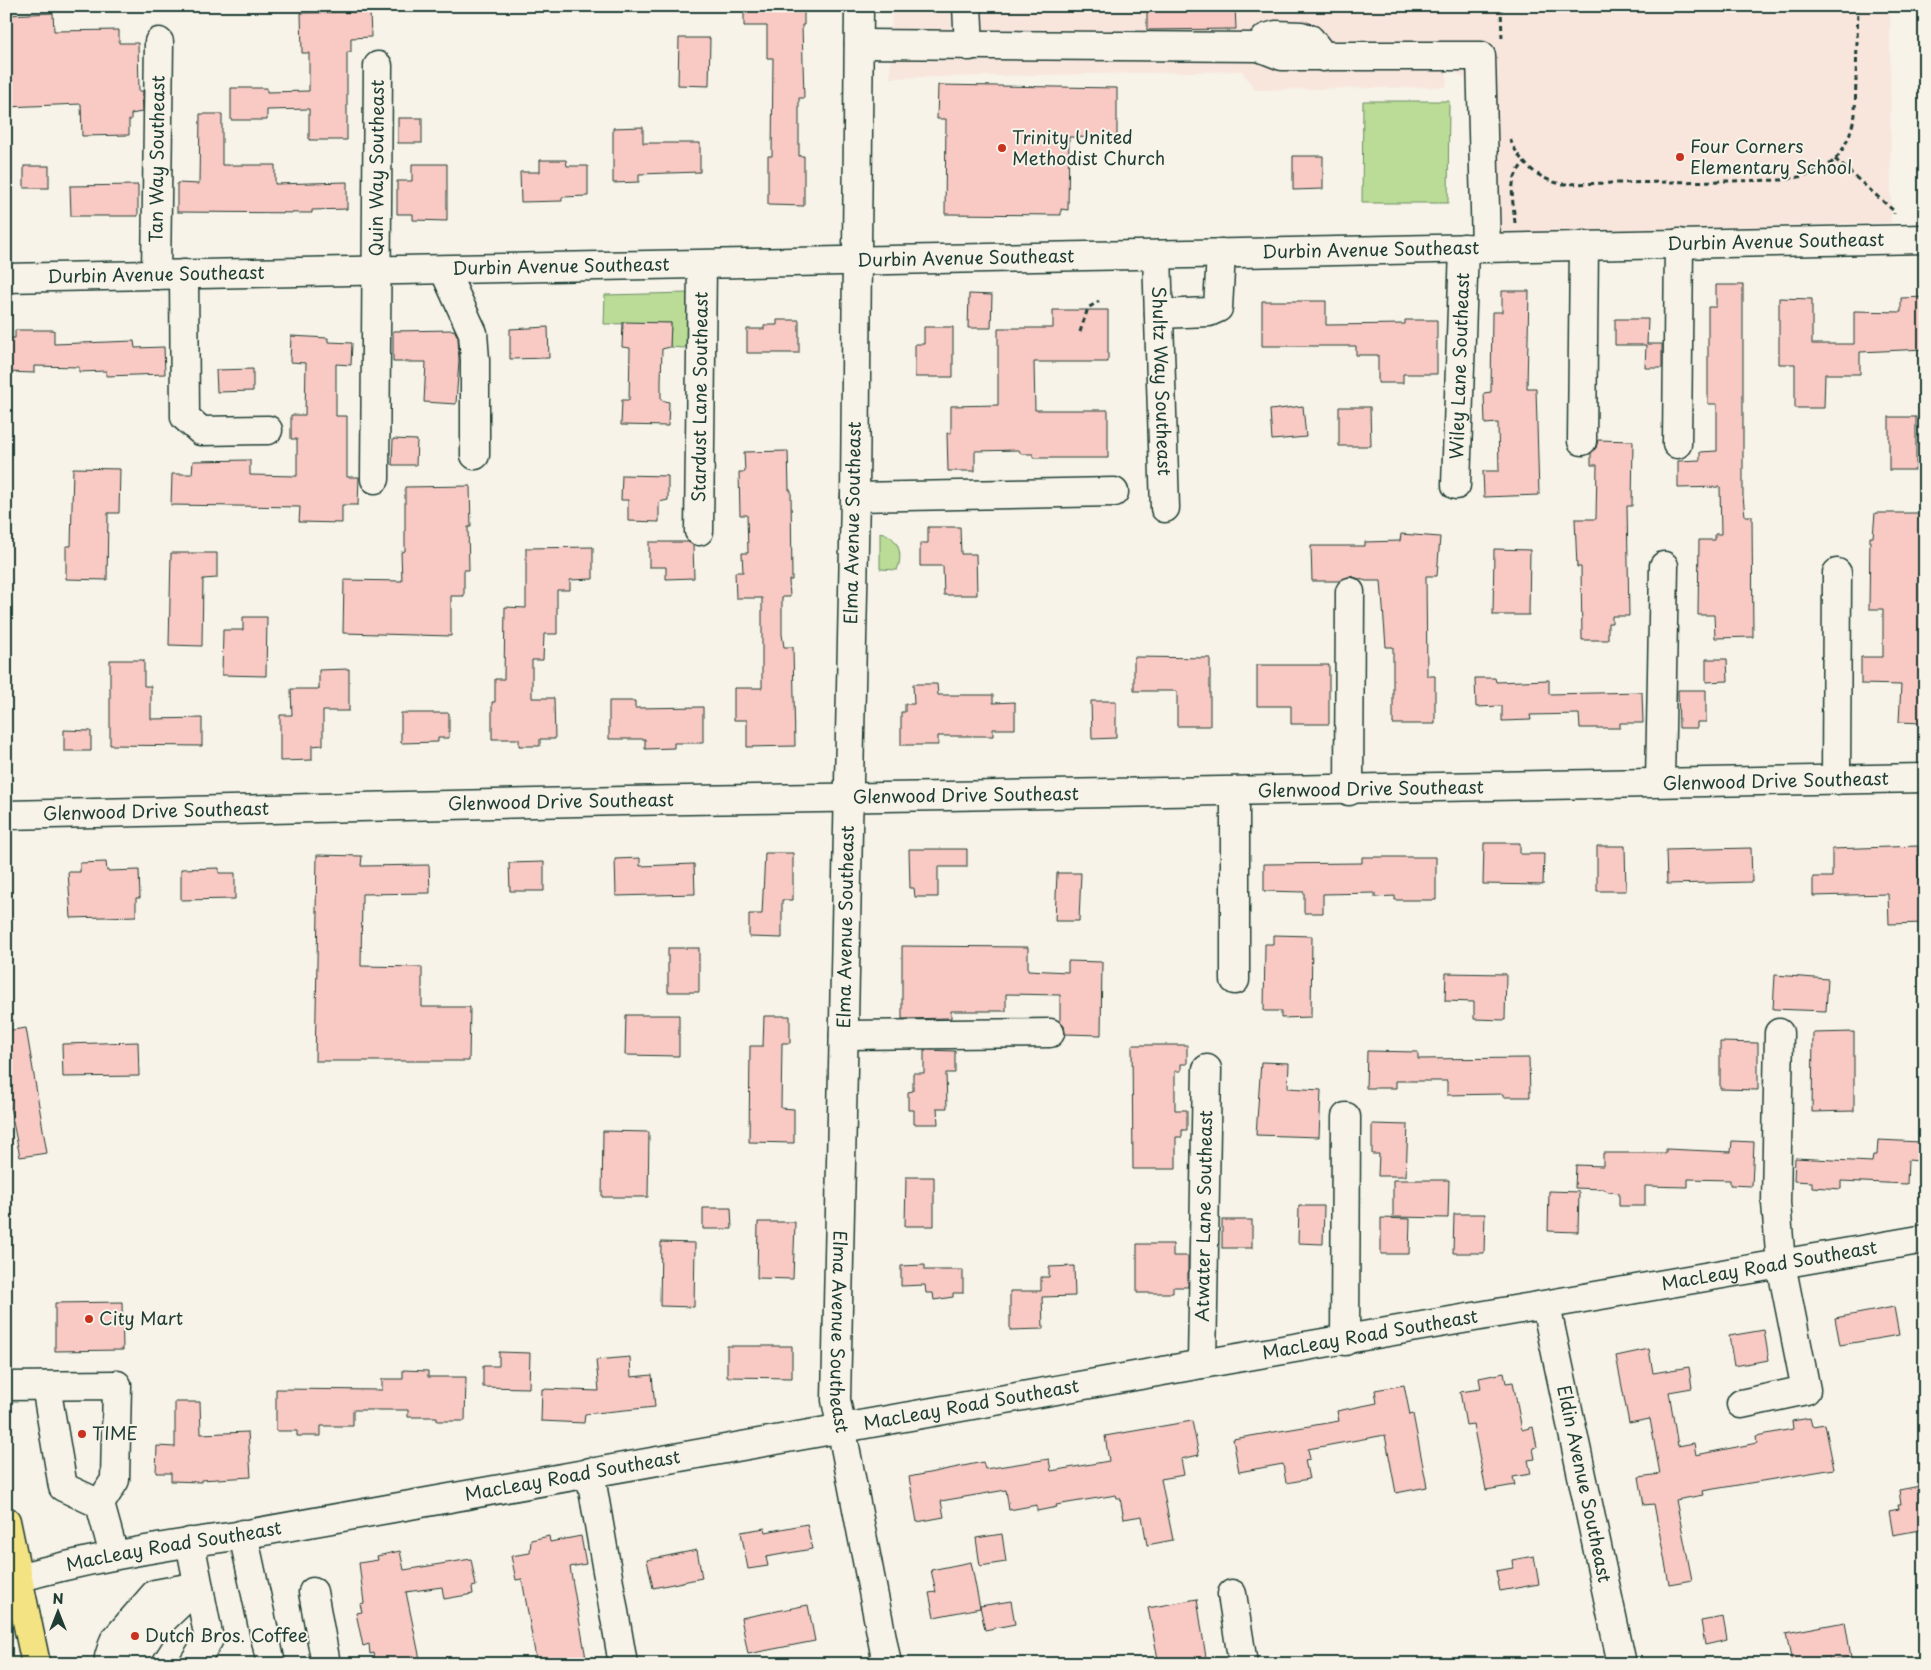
<svg xmlns="http://www.w3.org/2000/svg" width="1931" height="1670" font-family="'Playpen Sans',sans-serif">
<rect width="100%" height="100%" fill="#f7f3e8"/>
<filter id="ink" filterUnits="userSpaceOnUse"><feTurbulence type="fractalNoise" baseFrequency=".02" numOctaves="2"/><feDisplacementMap in="SourceGraphic" scale="10" xChannelSelector="R" yChannelSelector="G"/><feConvolveMatrix kernelMatrix="1 2 1 2 8 2 1 2 1" color-interpolation-filters="sRGB"/></filter>
<g filter="url(#ink)">
<polygon fill="#f8e6dd" points="892,6 1890,6 1891,223 1471,234 1468,85 1464,78 1454,71 1447,72 1446,87 1255,90 1242,71 890,78"/>
<g fill="#badc96" stroke="#6c8c65">
<polygon points="1363,101 1449,101 1448,203 1362,203"/>
<polygon points="689,293 689,344 684,348 670,347 671,323 604,324 605,295"/>
<path d="M880,532C898,536 904,554 897,570L880,569Z"/>
</g>
<g fill="#f9c9c3" stroke="#1f3d34">
<polygon points="744,6 804,6 804,25 802,25 804,98 799,98 799,156 804,156 804,206 768,205 768,156 772,156 773,58 767,58 767,26 744,26"/>
<polygon points="1147,6 1235,6 1236,29 1147,30"/>
<polygon points="370,12 371,37 351,38 351,52 347,52 347,140 309,140 309,109 267,110 267,120 231,120 231,88 267,88 267,92 309,91 309,53 302,53 301,13"/>
<polygon points="53,13 54,31 119,30 119,43 138,43 139,91 143,91 142,112 131,114 131,120 129,120 129,135 82,136 81,104 6,107 6,15"/>
<polygon points="679,38 710,38 709,86 678,85"/>
<polygon points="938,85 1117,88 1117,138 1069,137 1068,210 1061,209 1061,215 945,214 946,119 937,119"/>
<polygon points="200,114 222,114 222,165 275,165 275,184 347,182 347,209 312,210 312,213 177,212 177,183 199,184"/>
<rect x="398" y="118" width="24" height="25"/>
<polygon points="643,127 643,143 700,143 700,172 639,174 639,182 613,183 613,128"/>
<polygon points="1293,156 1323,156 1323,189 1293,190"/>
<polygon points="540,160 566,160 567,166 588,166 588,196 562,197 562,201 521,202 520,172 540,172"/>
<polygon points="412,164 447,164 447,221 413,220 413,214 397,214 397,181 412,181"/>
<rect x="24" y="166" width="25" height="22"/>
<polygon points="138,185 138,216 71,216 70,186"/>
<polygon points="1716,285 1743,285 1743,496 1745,516 1752,516 1753,637 1715,638 1714,615 1698,615 1699,540 1715,540 1715,534 1721,534 1720,487 1678,488 1678,461 1700,460 1700,452 1717,451 1717,404 1708,404 1708,307 1716,307"/>
<polygon points="1502,291 1529,291 1527,388 1536,388 1539,495 1484,497 1483,471 1499,471 1498,423 1485,424 1484,393 1491,392 1492,312 1502,312"/>
<polygon points="969,294 992,295 991,328 968,328"/>
<polygon points="1925,297 1925,349 1860,352 1860,374 1825,374 1824,408 1795,408 1795,364 1779,364 1779,298 1812,299 1812,344 1854,344 1854,311 1901,312 1901,298"/>
<polygon points="1262,301 1326,301 1326,325 1405,324 1405,320 1437,320 1437,374 1403,374 1403,383 1378,383 1378,355 1356,355 1356,346 1262,346"/>
<polygon points="1053,310 1108,310 1108,362 1034,362 1035,410 1108,410 1108,458 1033,458 1033,454 1021,454 1019,450 975,451 975,471 948,471 947,433 951,433 951,406 998,405 998,328 1053,328"/>
<polygon points="1615,319 1648,319 1647,344 1662,344 1662,368 1645,368 1646,345 1615,345"/>
<polygon points="777,320 799,320 799,353 747,353 747,329 764,329 764,325 777,325"/>
<polygon points="623,322 671,323 670,347 662,349 661,381 661,400 669,402 668,426 621,425 622,400 629,400 630,348 622,347"/>
<polygon points="548,327 549,358 510,359 510,329"/>
<polygon points="924,327 953,327 953,377 915,377 915,344 924,344"/>
<polygon points="15,330 54,330 54,344 134,341 135,348 164,347 165,374 106,376 106,371 79,372 79,367 34,366 34,373 6,372 6,338 15,338"/>
<polygon points="454,330 458,337 459,361 456,404 424,402 426,362 393,362 393,331"/>
<polygon points="291,336 328,338 328,342 352,343 351,365 336,364 336,416 347,416 347,477 359,477 358,505 342,505 342,523 299,522 300,507 171,505 172,474 192,474 193,461 250,460 250,475 297,476 297,439 291,439 291,415 305,415 306,363 290,362"/>
<polygon points="253,369 253,391 217,392 216,370"/>
<polygon points="1303,406 1306,437 1272,440 1270,410"/>
<polygon points="1339,407 1370,407 1371,446 1339,446"/>
<rect x="1889" y="417" width="27" height="53"/>
<polygon points="393,439 417,440 416,465 392,465"/>
<polygon points="1598,440 1633,441 1632,506 1627,506 1629,616 1612,616 1612,623 1608,623 1608,640 1582,640 1581,567 1577,567 1575,519 1596,519 1597,465 1591,465 1591,453 1596,448"/>
<polygon points="788,451 789,490 791,490 792,580 789,580 790,597 782,597 782,634 784,647 793,647 795,746 747,747 747,720 734,720 734,688 762,688 762,598 736,598 735,572 743,572 742,553 748,553 747,515 740,515 739,472 745,472 744,452"/>
<polygon points="73,468 120,469 119,513 108,513 107,580 66,579 66,546 71,546"/>
<polygon points="622,475 668,476 668,500 659,502 659,522 628,521 628,500 621,500"/>
<polygon points="470,486 471,527 468,527 469,570 464,570 464,596 451,596 451,636 343,633 344,580 402,581 401,552 405,551 405,487"/>
<polygon points="1875,513 1920,513 1921,657 1925,657 1923,723 1899,722 1901,685 1861,684 1861,657 1883,657 1883,609 1869,609 1870,537 1873,537"/>
<polygon points="928,527 960,527 961,554 976,554 977,595 944,595 943,566 920,566 920,543 928,543"/>
<polygon points="1401,534 1440,537 1437,576 1426,576 1427,676 1435,676 1435,724 1393,724 1393,647 1386,647 1381,581 1366,581 1350,576 1340,581 1312,581 1311,546 1365,546 1365,542 1400,541"/>
<polygon points="649,542 688,542 693,545 694,578 666,579 666,567 649,567"/>
<polygon points="593,547 593,579 570,580 570,590 557,590 557,634 544,634 543,660 532,660 532,698 554,698 555,739 540,739 540,746 519,746 519,739 492,739 492,702 495,702 495,679 504,679 505,607 526,608 526,548"/>
<polygon points="1494,549 1530,550 1529,615 1493,615"/>
<polygon points="171,553 217,553 217,578 203,579 202,646 169,645"/>
<polygon points="243,617 267,617 266,676 222,675 223,630 243,630"/>
<polygon points="1134,657 1210,658 1210,726 1177,726 1177,691 1134,691"/>
<polygon points="1706,659 1727,659 1728,681 1706,682"/>
<polygon points="110,660 144,660 144,686 151,686 151,719 202,718 202,746 110,745"/>
<polygon points="1257,665 1329,665 1329,724 1291,724 1291,706 1257,706"/>
<polygon points="349,669 349,711 323,711 323,745 312,746 312,760 280,761 280,715 292,715 291,689 319,689 319,670"/>
<polygon points="1475,678 1495,678 1496,682 1549,680 1549,694 1642,692 1643,723 1620,723 1620,728 1580,728 1579,714 1530,715 1531,720 1502,721 1502,706 1476,707"/>
<polygon points="913,684 937,684 938,695 993,695 993,703 1015,702 1015,729 993,729 993,736 938,736 938,745 901,745 901,712 905,712 905,704 914,704"/>
<polygon points="1678,690 1706,690 1706,722 1697,722 1697,728 1679,728"/>
<polygon points="609,701 635,701 635,708 703,707 703,743 674,743 674,748 645,749 645,739 609,739"/>
<polygon points="1091,701 1116,701 1116,738 1092,739"/>
<polygon points="401,713 449,713 449,738 438,738 438,742 401,743"/>
<polygon points="64,730 91,731 91,751 64,751"/>
<polygon points="1484,843 1520,843 1520,854 1544,854 1543,885 1483,884"/>
<polygon points="1597,846 1625,846 1626,891 1597,891"/>
<polygon points="1918,846 1919,885 1925,885 1925,923 1889,924 1888,894 1813,896 1813,877 1832,877 1832,849"/>
<polygon points="1751,848 1752,882 1667,884 1666,850"/>
<polygon points="909,849 967,849 967,867 938,867 938,897 915,897 914,888 910,888"/>
<polygon points="765,853 793,853 793,900 782,900 782,938 749,937 749,914 762,914"/>
<polygon points="317,855 362,856 361,866 429,865 430,893 362,894 361,966 422,967 422,1007 470,1007 469,1061 315,1061 318,912 316,912"/>
<polygon points="1362,857 1436,857 1436,900 1395,900 1395,896 1375,897 1375,893 1323,894 1323,913 1304,913 1304,892 1264,891 1264,864 1362,863"/>
<polygon points="640,858 640,866 694,864 695,894 616,896 615,859"/>
<polygon points="106,862 107,871 139,870 140,898 136,898 136,916 71,918 68,872 80,872 80,863"/>
<polygon points="544,862 544,891 510,891 509,863"/>
<polygon points="219,868 219,873 235,873 235,899 181,900 181,869"/>
<polygon points="1057,873 1081,873 1079,921 1055,921"/>
<polygon points="1273,935 1312,936 1311,1017 1281,1018 1281,1011 1264,1011 1265,944 1273,944"/>
<polygon points="902,946 1028,947 1028,970 1068,972 1068,961 1102,962 1101,1035 1065,1034 1064,1026 1060,1022 1060,995 1006,994 1006,1011 951,1011 951,1018 902,1019"/>
<rect x="668" y="948" width="31" height="44"/>
<polygon points="1446,973 1506,974 1505,1020 1474,1019 1474,1002 1445,1001"/>
<polygon points="1775,975 1828,979 1826,1011 1773,1009"/>
<polygon points="626,1015 679,1015 679,1056 625,1055"/>
<polygon points="764,1016 790,1016 790,1043 782,1043 781,1108 794,1109 794,1143 749,1142 750,1046 763,1046"/>
<polygon points="26,1028 47,1153 20,1157 6,1087 6,1031"/>
<polygon points="1854,1032 1854,1111 1812,1112 1813,1033"/>
<polygon points="138,1042 139,1076 63,1077 62,1044"/>
<polygon points="1720,1042 1758,1043 1758,1090 1720,1089"/>
<polygon points="1132,1045 1187,1045 1187,1064 1181,1064 1181,1071 1175,1071 1175,1110 1187,1110 1187,1130 1182,1130 1182,1137 1176,1137 1176,1169 1133,1169"/>
<polygon points="924,1050 955,1051 955,1073 946,1073 947,1108 937,1108 938,1124 914,1124 914,1110 908,1110 908,1092 913,1091 913,1073 924,1073"/>
<polygon points="1367,1051 1418,1052 1418,1059 1529,1058 1530,1097 1503,1097 1503,1094 1447,1095 1447,1081 1396,1081 1396,1088 1366,1088"/>
<polygon points="1261,1062 1289,1063 1288,1088 1321,1090 1319,1137 1256,1135"/>
<polygon points="1372,1124 1408,1125 1406,1176 1378,1176 1379,1154 1372,1154"/>
<polygon points="603,1131 649,1132 648,1197 602,1197"/>
<polygon points="1878,1140 1920,1142 1919,1161 1908,1160 1907,1184 1841,1181 1841,1189 1812,1187 1812,1182 1794,1181 1795,1158 1872,1162 1873,1155 1877,1155"/>
<polygon points="1732,1141 1754,1142 1752,1186 1730,1185 1730,1180 1688,1179 1688,1187 1645,1186 1645,1206 1619,1206 1619,1193 1608,1192 1604,1189 1575,1188 1576,1165 1603,1166 1603,1153 1666,1153 1666,1149 1731,1152"/>
<polygon points="906,1177 934,1177 934,1226 905,1226"/>
<polygon points="1393,1180 1449,1180 1448,1218 1393,1217"/>
<polygon points="1549,1191 1579,1192 1578,1232 1548,1231"/>
<polygon points="1299,1206 1324,1206 1323,1244 1298,1243"/>
<polygon points="703,1208 731,1208 732,1229 703,1229"/>
<polygon points="1454,1214 1485,1214 1484,1253 1453,1253"/>
<polygon points="1381,1218 1410,1219 1409,1254 1381,1254"/>
<rect x="1222" y="1220" width="30" height="28"/>
<polygon points="758,1222 795,1222 793,1279 757,1278"/>
<polygon points="661,1242 695,1243 694,1307 660,1306"/>
<polygon points="1137,1244 1173,1244 1173,1256 1188,1256 1188,1287 1173,1287 1173,1293 1137,1293"/>
<polygon points="925,1265 925,1270 963,1270 963,1293 953,1293 953,1297 934,1300 933,1293 926,1293 925,1285 901,1286 901,1266"/>
<polygon points="1074,1266 1075,1296 1042,1297 1043,1329 1010,1330 1010,1291 1041,1291 1041,1277 1049,1277 1049,1267"/>
<polygon points="122,1302 123,1350 55,1351 55,1303"/>
<polygon points="1894,1307 1899,1335 1840,1345 1835,1318"/>
<polygon points="1764,1330 1769,1360 1734,1366 1729,1336"/>
<polygon points="727,1346 792,1346 792,1378 727,1377"/>
<polygon points="1649,1349 1653,1373 1689,1367 1692,1388 1669,1392 1678,1446 1694,1443 1696,1455 1757,1443 1756,1436 1793,1429 1792,1421 1810,1418 1812,1426 1825,1424 1834,1469 1702,1491 1703,1495 1676,1500 1692,1580 1669,1584 1654,1504 1644,1505 1639,1477 1660,1474 1650,1419 1629,1423 1616,1356"/>
<polygon points="499,1352 530,1353 529,1388 483,1387 483,1366 499,1366"/>
<polygon points="630,1357 631,1377 652,1375 655,1407 585,1414 584,1423 541,1421 542,1389 599,1391 596,1360"/>
<polygon points="403,1370 428,1371 428,1377 466,1377 465,1421 437,1421 437,1417 408,1417 408,1410 353,1410 353,1426 321,1426 321,1436 297,1436 297,1431 276,1431 276,1389 382,1390 382,1379 403,1379"/>
<polygon points="1504,1373 1506,1383 1513,1382 1522,1430 1533,1427 1537,1447 1533,1448 1535,1459 1528,1460 1531,1474 1513,1477 1515,1485 1486,1490 1473,1424 1466,1425 1460,1392 1481,1389 1479,1378"/>
<polygon points="1404,1385 1410,1415 1413,1414 1427,1487 1396,1493 1385,1435 1308,1449 1310,1459 1305,1460 1309,1479 1286,1483 1283,1464 1239,1472 1233,1439 1339,1421 1337,1411 1377,1403 1375,1390"/>
<polygon points="175,1402 200,1402 201,1434 248,1432 251,1477 201,1480 201,1482 171,1481 171,1473 156,1473 157,1446 175,1447"/>
<polygon points="1192,1421 1199,1455 1181,1459 1184,1475 1161,1479 1173,1540 1147,1545 1142,1516 1124,1519 1120,1498 1117,1498 1116,1495 1056,1505 1057,1507 1037,1511 1037,1505 1009,1510 1006,1490 941,1501 944,1517 917,1522 909,1477 983,1462 985,1469 1049,1459 1051,1471 1109,1461 1105,1436"/>
<polygon points="1925,1485 1925,1529 1893,1535 1889,1511 1899,1509 1898,1505 1901,1505 1899,1490"/>
<polygon points="807,1524 812,1549 766,1557 768,1566 748,1569 741,1532 765,1528 766,1532"/>
<polygon points="1002,1534 1006,1562 980,1566 976,1538"/>
<polygon points="549,1536 550,1542 581,1536 586,1564 570,1567 587,1664 537,1664 522,1579 516,1580 511,1556 530,1553 531,1540"/>
<polygon points="697,1550 702,1578 653,1588 647,1560"/>
<polygon points="400,1551 404,1570 471,1559 476,1586 472,1587 473,1594 444,1599 442,1587 406,1592 421,1664 376,1664 374,1653 370,1654 369,1644 363,1646 356,1613 362,1612 360,1604 364,1603 359,1563 378,1560 377,1556"/>
<polygon points="1534,1556 1539,1584 1500,1591 1496,1571 1513,1568 1512,1560"/>
<polygon points="971,1562 980,1608 934,1617 929,1593 936,1592 931,1570"/>
<polygon points="1197,1599 1207,1664 1159,1664 1148,1608"/>
<polygon points="1011,1601 1015,1624 985,1630 980,1606"/>
<polygon points="808,1605 815,1641 748,1654 741,1618"/>
<polygon points="1723,1617 1727,1640 1705,1645 1701,1621"/>
<polygon points="1845,1622 1851,1657 1830,1661 1829,1657 1792,1663 1786,1633"/>
</g>
<g fill="none" stroke-linecap="round" stroke-linejoin="round">
<defs>
<g id="minor">
<path id="s1" d="M859,6L855,497L836,1400L887,1664"/>
<polyline points="967,6 969,46"/>
<polyline points="859,44 1259,47 1282,56 1481,56 1486,247"/>
<polyline points="1259,47 1266,38 1276,35 1301,36 1310,39 1324,57"/>
<path id="s2" d="M1157,255L1165,508"/>
<polyline points="444,270 473,333 475,360 475,455"/>
<polyline points="184,274 185,417 201,431 268,430"/>
<path id="s3" d="M156,275L159,42"/>
<path id="s4" d="M6,278L1925,239"/>
<polyline points="1159,314 1209,312 1218,308 1221,253"/>
<polyline points="1582,441 1584,245"/>
<polyline points="1677,444 1679,243"/>
<path id="s5" d="M375,479L378,66"/>
<path id="s6" d="M1456,485L1464,248"/>
<polyline points="855,497 1114,492"/>
<path id="s7" d="M699,531L702,265"/>
<polyline points="1836,780 1837,573"/>
<polyline points="1660,782 1664,566"/>
<polyline points="1349,791 1350,592"/>
<polyline points="1235,793 1235,980"/>
<path id="s8" d="M6,815C212,811 418,804 623,801C1057,794 1491,789 1925,778"/>
<polyline points="844,1035 1050,1033"/>
<path id="s9" d="M1546,1306L1622,1664"/>
<polyline points="1345,1341 1346,1117"/>
<path id="s10" d="M1202,1364L1207,1069"/>
<polyline points="6,1386 117,1385 115,1480 100,1504 114,1555"/>
<polyline points="46,1386 63,1487 100,1504"/>
<polyline points="1741,1404 1806,1390 1781,1264 1776,1203 1779,1033"/>
<polyline points="590,1472 623,1664"/>
<polyline points="243,1534 271,1664"/>
<polyline points="190,1542 209,1639 193,1664"/>
<path id="s11" d="M18,1578C90,1558 162,1546 236,1536L1202,1364L1925,1239"/>
<polyline points="313,1592 326,1664"/>
<polyline points="1232,1594 1243,1664"/>
<polyline points="110,1664 109,1657 114,1641 155,1594 198,1586"/>
<polyline points="131,1664 154,1628 198,1586"/>
</g>
<polyline id="major" points="6,1521 36,1664"/>
</defs>
<use href="#minor" stroke="#1f3d34" stroke-width="31"/>
<use href="#major" stroke="#1f3d34" stroke-width="31"/>
<g stroke="#1f3d34" stroke-width="3" stroke-dasharray="5 4" stroke-linecap="butt">
<polyline points="1501,6 1502,41"/>
<path d="M1510,139C1520,163 1536,178 1561,184L1782,180C1828,173 1844,162 1855,115L1858,6"/>
<polyline points="1835,159 1894,211 1894,214"/>
<path d="M1515,223C1513,199 1507,181 1524,163"/>
<polyline points="1080,332 1088,308 1099,301"/>
</g>
<use href="#minor" stroke="#f7f3e8" stroke-width="28"/>
<use href="#major" stroke="#f4e382" stroke-width="28"/>
</g>
</g>
<g fill="#c8321e" stroke="#f7f3e8" stroke-width="2">
<circle cx="1002" cy="148" r="5"/>
<circle cx="1680" cy="157" r="5"/>
<circle cx="89" cy="1319" r="5"/>
<circle cx="82" cy="1434" r="5"/>
<circle cx="135" cy="1636" r="5"/>
</g>
<g text-anchor="middle" stroke-width="4" stroke-linejoin="round" paint-order="stroke">
<g font-size="18" fill="#1f3d34" stroke="#f7f3e8" text-anchor="start">
<text x="1012" y="144">Trinity United<tspan x="1012" dy="21">Methodist Church</tspan></text>
<text x="1690" y="153">Four Corners<tspan x="1690" dy="21">Elementary School</tspan></text>
<text x="99" y="1325">City Mart</text>
<text x="92" y="1440">TIME</text>
<text x="145" y="1642">Dutch Bros. Coffee</text>
</g>
<g font-size="18" fill="#1f3d34" stroke="#f7f3e8">
<text dy="6" stroke="none"><textPath href="#s3" startOffset="116">Tan Way Southeast</textPath></text>
<text dy="6" stroke="none"><textPath href="#s5" startOffset="311">Quin Way Southeast</textPath></text>
<text dy="6" stroke="none"><textPath href="#s4" startOffset="1770">Durbin Avenue Southeast</textPath></text>
<text dy="6" stroke="none"><textPath href="#s4" startOffset="1365">Durbin Avenue Southeast</textPath></text>
<text dy="6" stroke="none"><textPath href="#s4" startOffset="960">Durbin Avenue Southeast</textPath></text>
<text dy="6" stroke="none"><textPath href="#s4" startOffset="555">Durbin Avenue Southeast</textPath></text>
<text dy="6" stroke="none"><textPath href="#s4" startOffset="150">Durbin Avenue Southeast</textPath></text>
<text dy="6" stroke="none"><textPath href="#s6" startOffset="119">Wiley Lane Southeast</textPath></text>
<text dy="6" stroke="none"><textPath href="#s2" startOffset="126">Shultz Way Southeast</textPath></text>
<text dy="6" stroke="none"><textPath href="#s7" startOffset="134">Stardust Lane Southeast</textPath></text>
<text transform="translate(853 523) rotate(-89)" y="6">Elma Avenue Southeast</text>
<text dy="6" stroke="none"><textPath href="#s8" startOffset="1770">Glenwood Drive Southeast</textPath></text>
<text dy="6" stroke="none"><textPath href="#s8" startOffset="1365">Glenwood Drive Southeast</textPath></text>
<text dy="6" stroke="none"><textPath href="#s8" startOffset="960">Glenwood Drive Southeast</textPath></text>
<text dy="6" stroke="none"><textPath href="#s8" startOffset="555">Glenwood Drive Southeast</textPath></text>
<text dy="6" stroke="none"><textPath href="#s8" startOffset="150">Glenwood Drive Southeast</textPath></text>
<text transform="translate(846 927) rotate(-89)" y="6">Elma Avenue Southeast</text>
<text dy="6" stroke="none"><textPath href="#s10" startOffset="148">Atwater Lane Southeast</textPath></text>
<text dy="6" stroke="none"><textPath href="#s11" startOffset="1779">MacLeay Road Southeast</textPath></text>
<text dy="6" stroke="none"><textPath href="#s1" startOffset="1326">Elma Avenue Southeast</textPath></text>
<text dy="6" stroke="none"><textPath href="#s11" startOffset="1374">MacLeay Road Southeast</textPath></text>
<text dy="6" stroke="none"><textPath href="#s11" startOffset="969">MacLeay Road Southeast</textPath></text>
<text dy="6" stroke="none"><textPath href="#s11" startOffset="564">MacLeay Road Southeast</textPath></text>
<text dy="6" stroke="none"><textPath href="#s9" startOffset="182">Eldin Avenue Southeast</textPath></text>
<text dy="6" stroke="none"><textPath href="#s11" startOffset="159">MacLeay Road Southeast</textPath></text>
</g>
</g>
<rect width="1931" height="1670" fill="none" stroke="#f7f3e8" stroke-width="25"/>
<rect x="12" y="12" width="1906" height="1645" fill="none" stroke="#1f3d34" stroke-width="2" filter="url(#ink)"/>
<g transform="translate(58 1612)" stroke="#f7f3e8" stroke-width="4" paint-order="stroke">
<path d="M0-4L9 19L0 12L-9 19Z" fill="#1f3d34"/>
<text y="-8" font-size="14" font-weight="bold" text-anchor="middle" fill="#1f3d34">N</text>
</g>
</svg>
